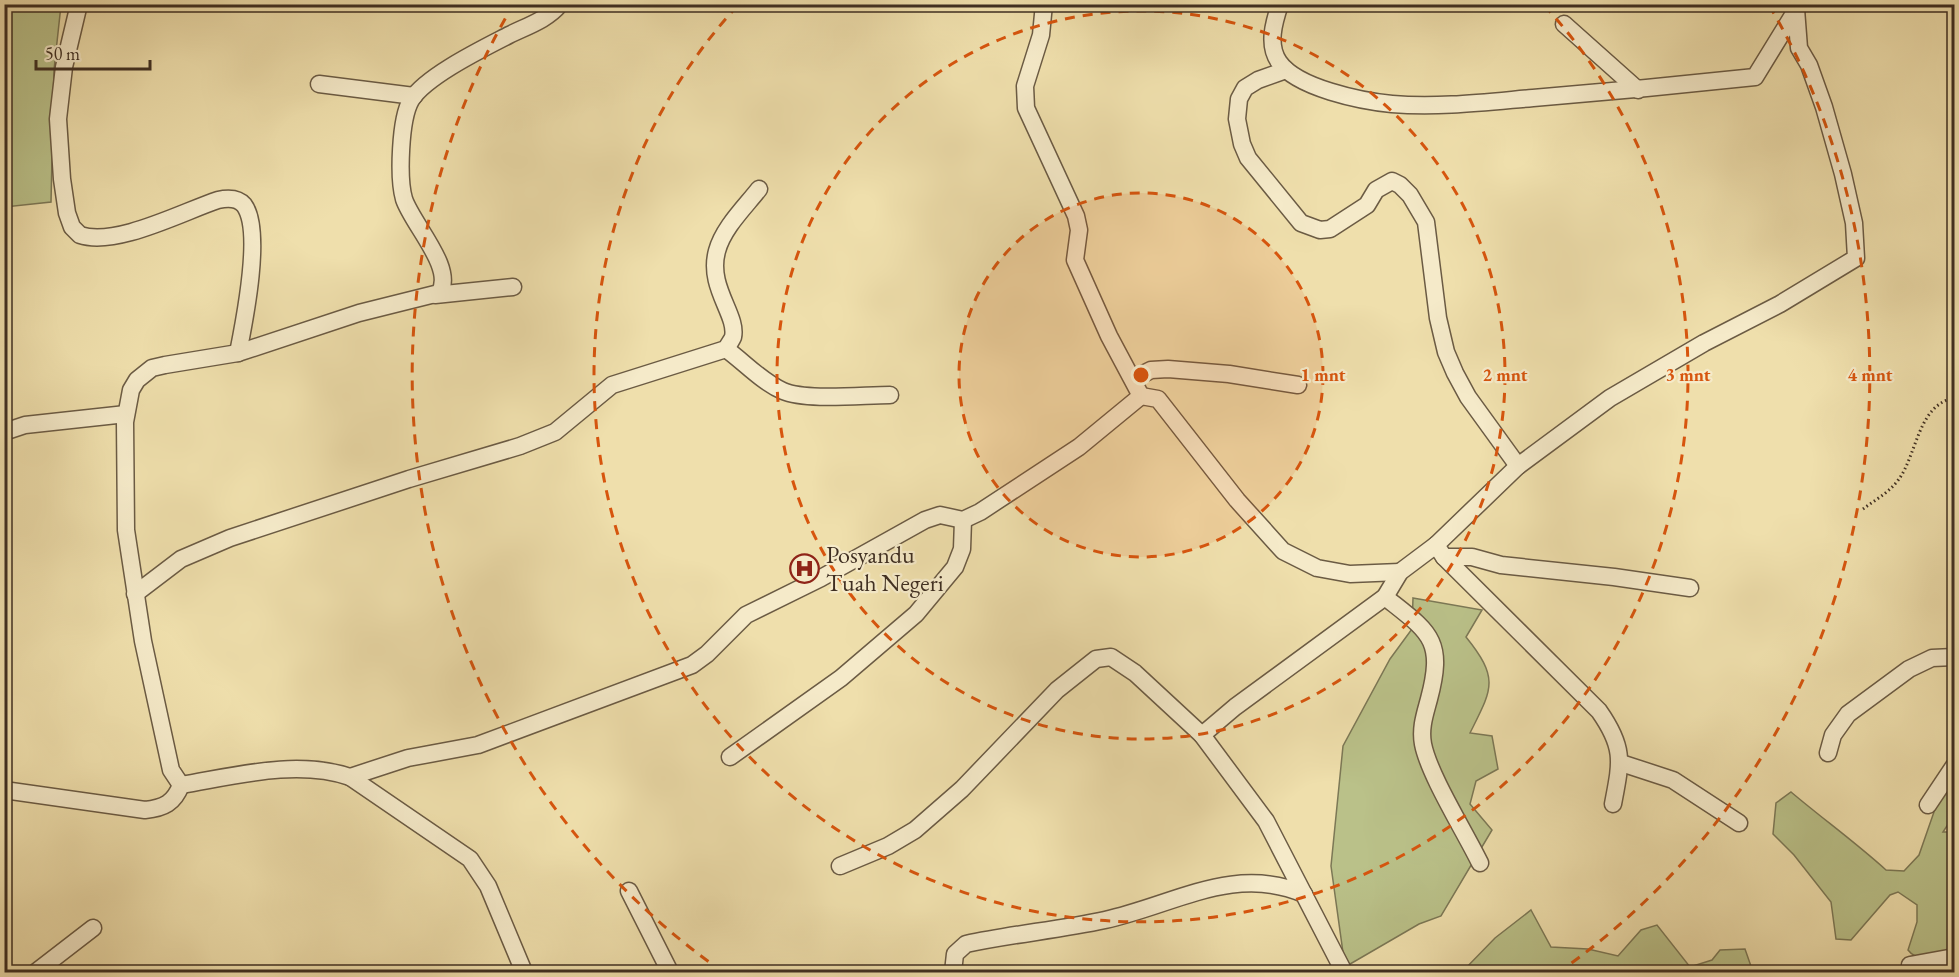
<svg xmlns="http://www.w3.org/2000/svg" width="1959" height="977" font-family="'EB Garamond',serif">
<rect width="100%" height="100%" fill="#efdfac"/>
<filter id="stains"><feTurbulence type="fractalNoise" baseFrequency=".00333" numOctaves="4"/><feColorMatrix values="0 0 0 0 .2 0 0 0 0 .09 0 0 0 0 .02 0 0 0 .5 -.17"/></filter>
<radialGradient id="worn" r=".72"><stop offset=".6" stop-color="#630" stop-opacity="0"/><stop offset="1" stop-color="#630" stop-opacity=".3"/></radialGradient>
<g fill="#bac189" stroke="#7c7856" stroke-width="1.5">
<polygon points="5,5 61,5 54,70 51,202 5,207"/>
<path d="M1413,598L1482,610L1466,637C1500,679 1492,689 1470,733L1492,736L1498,769L1476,781L1470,804L1492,830L1441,916L1419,924L1345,967L1331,866L1343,746L1390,659L1412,629Z"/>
<path d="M1954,774V815L1943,832H1954V952C1939,955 1918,964 1908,950L1917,922V905L1898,892L1890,895L1851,940L1836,939L1831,902L1794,855L1773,834L1776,803L1791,792C1823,819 1855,842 1886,870L1904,871L1919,855L1935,809Z"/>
<polygon points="1531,910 1551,947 1588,949 1618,956 1641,930 1657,925 1690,967 1712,960 1720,950 1745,949 1753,972 1462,972 1495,938"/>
</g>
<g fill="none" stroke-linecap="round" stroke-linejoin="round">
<defs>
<g id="minor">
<path d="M79,4L64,67L58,119L62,179L67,213L72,227L80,235C116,247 182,212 218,200C227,198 238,198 244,205C263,230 244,323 238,353"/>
<polyline points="1044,4 1041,35 1025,86 1026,108 1076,216 1079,230 1075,260 1109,336 1141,396"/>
<path d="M1280,4C1274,22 1267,45 1279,62C1297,88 1361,101 1392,104C1438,108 1487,102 1533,98C1607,92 1681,85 1755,77L1798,7"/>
<polyline points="1564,24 1638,90"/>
<polyline points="1286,70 1258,80 1245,88 1239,99 1237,119 1242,144 1248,158 1301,223 1320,230 1330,229 1367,205 1376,190 1392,181 1400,185 1410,195 1426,222 1438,318 1446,352 1455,373 1468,397 1518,466"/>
<polyline points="319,84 414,96"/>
<polyline points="435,295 513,287"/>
<path d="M726,349C744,362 762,382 783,391C806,401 863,395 890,395"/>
<polyline points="1133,379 1151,370 1168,369 1229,374 1298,385"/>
<polyline points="4,432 25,425 126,414"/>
<path d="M1436,545L1444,557L1599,711C1625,748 1621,762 1613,804"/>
<polyline points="1444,557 1472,557 1501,565 1614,577 1690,588"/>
<path d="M135,594L181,559L230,538L409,479L520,446L555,432L612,385L726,349C728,345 732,340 733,337C738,315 707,287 717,251C723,228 745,207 759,189"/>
<path d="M1385,597C1429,632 1445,639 1429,699C1425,714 1420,728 1423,744C1429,775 1465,832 1480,863"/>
<polyline points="1202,735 1235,707 1385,597 1400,572 1436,545 1518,466 1610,398 1704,343 1780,304 1856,258 1854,223 1843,174 1824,107 1809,65 1799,48 1796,9"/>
<polyline points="1828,753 1833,735 1848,714 1909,669 1932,658 1954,657"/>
<polyline points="730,757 841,678 916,614 955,567 962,549 963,520"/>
<polyline points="1621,763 1673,780 1739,823"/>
<polyline points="350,777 408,758 478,745 692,665 707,654 746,615 821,578 925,520 940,515 963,520 980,512 1079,447 1141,396 1158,399 1237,500 1283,551 1317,568 1350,574 1400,572"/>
<path d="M181,785L171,770L143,641L126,530L125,422L131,390L137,380L152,368L165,365L238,353L359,313L439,293C456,269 412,224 404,199C398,178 400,119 411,100C426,76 484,48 509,35C527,26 547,20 560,4"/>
<path d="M181,785C235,776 297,759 350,777L470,859L488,886L524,972"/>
<path d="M4,790L145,810C164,808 174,803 181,785"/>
<polyline points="1928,805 1954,766"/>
<polyline points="840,866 888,846 915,830 962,789 1057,690 1096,659 1111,657 1135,673 1202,735 1266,821 1344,972"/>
<polyline points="629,891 670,972"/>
<polyline points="1910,965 1954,957"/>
<polyline points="36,972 93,928"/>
<path d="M953,972L955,954L966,944C1012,934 1059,930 1105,920C1174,905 1234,864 1304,894"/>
</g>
</defs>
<use href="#minor" stroke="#6b5b44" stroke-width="19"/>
<path stroke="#3f2f22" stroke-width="3" stroke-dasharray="1.5 3" stroke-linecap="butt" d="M1863,509C1875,500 1890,492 1899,479C1917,454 1918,405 1954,398"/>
<use href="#minor" stroke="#f5eac9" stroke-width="16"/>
</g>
<circle cx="1141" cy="375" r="182" fill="#d7550e" fill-opacity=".12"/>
<g fill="none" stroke="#d7550e" stroke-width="3" stroke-dasharray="10 8">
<circle cx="1141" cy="375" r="182"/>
<circle cx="1141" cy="375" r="364"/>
<path d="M1544 5A547 547 0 1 1 738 5"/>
<path d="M723 972A729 729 0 0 1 513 5M1769 5A729 729 0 0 1 1559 972"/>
</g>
<defs>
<symbol id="hospital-ring" viewBox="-11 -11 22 22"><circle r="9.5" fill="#f5eac9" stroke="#8f2418" stroke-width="1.5"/><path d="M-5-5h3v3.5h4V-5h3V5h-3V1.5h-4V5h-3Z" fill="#8f2418"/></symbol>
</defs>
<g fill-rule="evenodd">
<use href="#hospital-ring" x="788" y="552" width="33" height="33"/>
</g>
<g text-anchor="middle" stroke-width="4.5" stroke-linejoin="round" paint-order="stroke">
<g font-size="24" fill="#3f2f22" stroke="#f5eac9" text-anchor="start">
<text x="826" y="563">Posyandu<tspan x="826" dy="28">Tuah Negeri</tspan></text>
</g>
</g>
<circle cx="1141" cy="375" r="9" fill="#d7550e" stroke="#f5eac9" stroke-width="3"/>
<g font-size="18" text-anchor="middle" font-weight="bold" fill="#d7550e" stroke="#f5eac9" stroke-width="4.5" stroke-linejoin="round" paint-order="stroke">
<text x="1323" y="381">1 mnt</text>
<text x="1505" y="381">2 mnt</text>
<text x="1688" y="381">3 mnt</text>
<text x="1870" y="381">4 mnt</text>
</g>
<rect width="1959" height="977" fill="none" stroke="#efdfac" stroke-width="24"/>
<rect x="6" y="6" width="1947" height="965" fill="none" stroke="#3f2f22" stroke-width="3"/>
<rect x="12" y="12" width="1935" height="953" fill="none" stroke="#3f2f22" stroke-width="1.5"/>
<path d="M36 60v9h114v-9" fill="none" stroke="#3f2f22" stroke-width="3"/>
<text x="45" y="60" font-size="18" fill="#3f2f22" stroke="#f5eac9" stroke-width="4.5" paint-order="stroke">50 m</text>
<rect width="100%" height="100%" filter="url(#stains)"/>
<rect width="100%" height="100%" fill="url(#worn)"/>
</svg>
